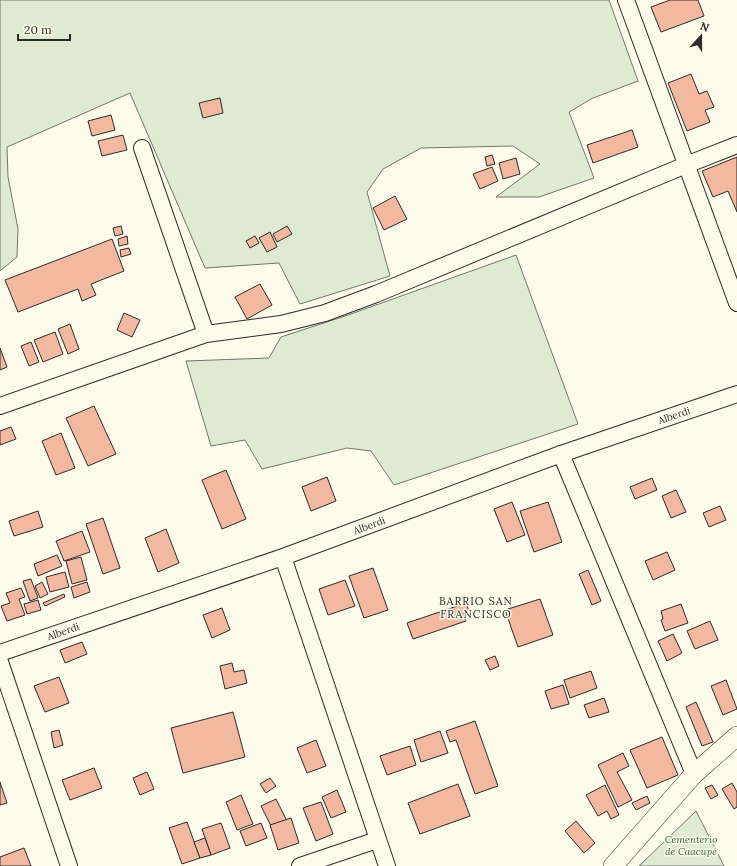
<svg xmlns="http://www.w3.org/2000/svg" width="737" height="866" font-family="Lora,serif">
<rect width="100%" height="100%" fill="#fdfbea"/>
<g fill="#deebd1" stroke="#74746e">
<polygon points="0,0 609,0 638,81 593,98 569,112 594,178 539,197 496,197 540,164 513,146 421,148 383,169 367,192 390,276 300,304 279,263 205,268 130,93 7,147 8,177 18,229 17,257 0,271"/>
<polygon points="516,255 578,424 394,485 371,451 347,448 262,469 245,440 211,446 186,361 269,358 281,337 348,315"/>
<polygon points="696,811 724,866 639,866"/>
</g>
<g fill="#f2b8a0" stroke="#2b2b2b">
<polygon points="670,0 698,0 704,16 661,32 651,7"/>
<polygon points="691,74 699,94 707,91 714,107 705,110 710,122 687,131 668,83"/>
<polygon points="220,98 223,113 203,118 199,103"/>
<polygon points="111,115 115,130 92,136 88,121"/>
<polygon points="632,130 638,147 593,163 587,145"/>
<polygon points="123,135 127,150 102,156 98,141"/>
<polygon points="492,155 495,164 487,166 485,157"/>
<polygon points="737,157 737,212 728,191 713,197 702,171"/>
<polygon points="516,158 520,174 503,179 499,163"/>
<polygon points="492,167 498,181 480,189 473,174"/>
<polygon points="395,196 407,219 384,230 373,208"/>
<polygon points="121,226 123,234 115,236 113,228"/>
<polygon points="287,226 292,234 277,242 273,234"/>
<polygon points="270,232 277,247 267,252 259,238"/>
<polygon points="127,236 128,244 119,246 118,239"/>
<polygon points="255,236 259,243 250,248 246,241"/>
<polygon points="112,239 124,271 91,284 96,295 82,301 78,289 18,312 5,280"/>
<polygon points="129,248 131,254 121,257 120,250"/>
<polygon points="260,284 272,305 247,319 235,297"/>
<polygon points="124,313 140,320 132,337 117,330"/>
<polygon points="70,324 79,349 68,354 58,329"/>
<polygon points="55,332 63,354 43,362 34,340"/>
<polygon points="31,342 39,362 29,366 21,346"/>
<polygon points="0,348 7,367 0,370"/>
<polygon points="94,406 116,454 88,466 66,418"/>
<polygon points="11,427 16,439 0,445 0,431"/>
<polygon points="61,433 75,468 56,475 42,441"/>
<polygon points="226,470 246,519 222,529 202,480"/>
<polygon points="327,477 336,501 311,511 302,487"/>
<polygon points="652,478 657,490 635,499 630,487"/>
<polygon points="676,490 686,512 671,518 662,496"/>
<polygon points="512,502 525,535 507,542 494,509"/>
<polygon points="548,502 562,542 534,552 520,511"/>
<polygon points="720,506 726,520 709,527 703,513"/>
<polygon points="38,511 43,527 14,536 9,521"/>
<polygon points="103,518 120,568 103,574 86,524"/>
<polygon points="166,529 179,563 158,572 145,538"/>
<polygon points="82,531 90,552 64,561 56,541"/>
<polygon points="667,552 675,570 653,580 645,561"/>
<polygon points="57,555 62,566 38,576 34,564"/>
<polygon points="81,557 87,580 72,584 66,561"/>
<polygon points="373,568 388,610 364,618 349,576"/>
<polygon points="588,570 601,601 592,605 579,574"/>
<polygon points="65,572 69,587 50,592 46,577"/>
<polygon points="31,579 38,598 30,601 23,581"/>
<polygon points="345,580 355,606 328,615 319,589"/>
<polygon points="42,582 48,594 40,598 35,586"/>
<polygon points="87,582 90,592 74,598 71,587"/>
<polygon points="21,588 25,597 19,599 25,615 7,621 1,606 10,603 6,593"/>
<polygon points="64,594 65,597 45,606 43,603"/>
<polygon points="540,599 553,635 518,647 505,610"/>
<polygon points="38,600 41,610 27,614 24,604"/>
<polygon points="466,603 469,611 463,613 466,621 413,639 407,623"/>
<polygon points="681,604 688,623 665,631 661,620 663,619 661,611"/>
<polygon points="222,608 230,630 212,638 203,615"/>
<polygon points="710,621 718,640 695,649 687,631"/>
<polygon points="673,634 682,653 667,661 658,641"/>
<polygon points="82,642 87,654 65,663 60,650"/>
<polygon points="495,656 499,666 490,670 485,660"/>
<polygon points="232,663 234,672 244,670 247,683 225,689 220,666"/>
<polygon points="591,671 597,688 570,698 564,680"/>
<polygon points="59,677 69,703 45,712 34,686"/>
<polygon points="726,680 737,709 723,715 711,686"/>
<polygon points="563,685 569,704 551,709 545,691"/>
<polygon points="604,698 609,712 589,718 584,705"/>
<polygon points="696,702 713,742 702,746 686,707"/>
<polygon points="233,712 245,757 183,773 171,728"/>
<polygon points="475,721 498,786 475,794 456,740 450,742 446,731"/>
<polygon points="59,730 63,745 54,748 51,732"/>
<polygon points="440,731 448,753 421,762 414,740"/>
<polygon points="662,737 678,775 647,788 630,750"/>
<polygon points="316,740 326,766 307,773 297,748"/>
<polygon points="410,746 416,765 387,775 380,756"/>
<polygon points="623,753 629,766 617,772 632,800 618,807 598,765"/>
<polygon points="94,768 102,788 70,800 62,780"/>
<polygon points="147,772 154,789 140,795 133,778"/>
<polygon points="270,778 276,786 266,793 260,784"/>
<polygon points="0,782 7,803 0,805"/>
<polygon points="732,783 737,792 737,807 734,809 722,789"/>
<polygon points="458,784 470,816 420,834 408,803"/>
<polygon points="605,785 619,815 611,819 607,811 598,816 586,795"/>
<polygon points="712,785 718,795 711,799 705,788"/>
<polygon points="337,790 346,812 331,818 322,797"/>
<polygon points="241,795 253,824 237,830 226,802"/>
<polygon points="647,796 650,803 636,810 632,803"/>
<polygon points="276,799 289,825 274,832 261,806"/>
<polygon points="321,802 333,834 316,841 303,808"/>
<polygon points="291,818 299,843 278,850 270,825"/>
<polygon points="576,821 595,843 584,853 565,831"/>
<polygon points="187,822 200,858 182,864 169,828"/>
<polygon points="221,823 230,848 211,855 202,829"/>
<polygon points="261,823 267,838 246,846 240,831"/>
<polygon points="205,838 211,855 200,858 194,842"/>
<polygon points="24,848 31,866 0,866 0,857"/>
</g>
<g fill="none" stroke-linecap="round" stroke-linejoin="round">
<defs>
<g id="minor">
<polyline points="626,0 737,303"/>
<polyline points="142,148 206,334"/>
<polyline points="0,406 206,334 281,324 325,313 376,294 686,165 737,145"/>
<polyline points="561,454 694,774"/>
<polyline points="283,557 387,866"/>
<polyline points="0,653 283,557 561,454 737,394"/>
<polyline points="0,662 69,866"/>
<polyline points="300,866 377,840"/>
</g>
<polyline id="tertiary" points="613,866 694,774 737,736"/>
</defs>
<use href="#minor" stroke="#2b2b2b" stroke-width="18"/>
<use href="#tertiary" stroke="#2b2b2b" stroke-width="20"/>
<use href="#minor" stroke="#fdfbea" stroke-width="16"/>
<use href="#tertiary" stroke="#fdfbea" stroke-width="19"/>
</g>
<g text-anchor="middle" stroke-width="3" stroke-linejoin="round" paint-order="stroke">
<g font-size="10" fill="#2b2b2b" stroke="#fdfbea">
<text transform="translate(674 415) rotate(-19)" y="4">Alberdi</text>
<text transform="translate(369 525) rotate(-20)" y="4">Alberdi</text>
<text transform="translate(63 631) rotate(-19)" y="4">Alberdi</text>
</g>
<g font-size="10" font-style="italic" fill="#34623c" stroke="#fdfbea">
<text x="691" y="843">Cementerio<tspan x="691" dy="12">de Caacupé</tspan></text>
</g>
<g font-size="11" letter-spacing="1" fill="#2b2b2b" stroke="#fdfbea">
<text x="476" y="605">BARRIO SAN<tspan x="476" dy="13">FRANCISCO</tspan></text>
</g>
</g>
<g transform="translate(701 36) rotate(21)" stroke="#fdfbea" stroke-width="3" paint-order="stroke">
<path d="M0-3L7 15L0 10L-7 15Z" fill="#2b2b2b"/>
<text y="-6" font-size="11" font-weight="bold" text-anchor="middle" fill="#2b2b2b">N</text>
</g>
<path d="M18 34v6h52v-6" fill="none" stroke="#2b2b2b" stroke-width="2"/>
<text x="24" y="34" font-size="12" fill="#2b2b2b" stroke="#fdfbea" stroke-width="3" paint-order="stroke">20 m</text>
</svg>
